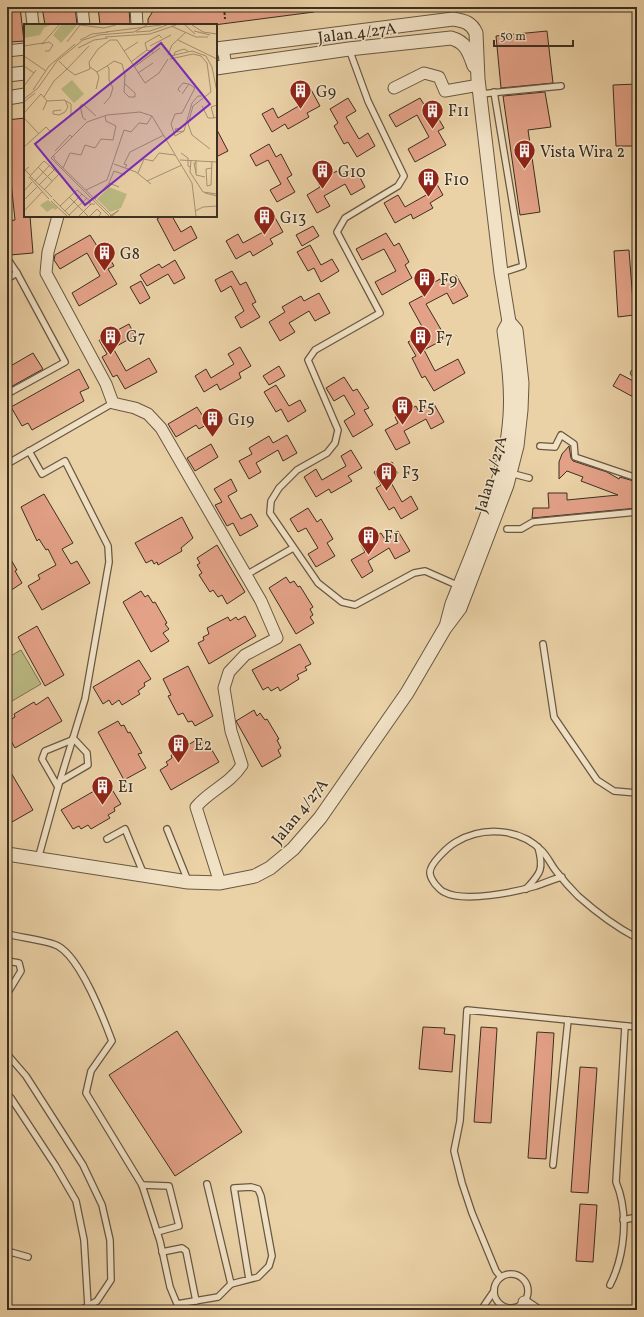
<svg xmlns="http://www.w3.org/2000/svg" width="644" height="1317" font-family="Vollkorn,serif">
<rect width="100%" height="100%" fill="#ead1a6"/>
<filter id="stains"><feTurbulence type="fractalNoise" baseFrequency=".005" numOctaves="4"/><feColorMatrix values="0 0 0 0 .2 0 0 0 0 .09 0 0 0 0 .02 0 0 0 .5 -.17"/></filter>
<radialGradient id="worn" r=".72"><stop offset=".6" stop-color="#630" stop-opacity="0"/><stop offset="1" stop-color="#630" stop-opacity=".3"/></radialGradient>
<polygon fill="#bbba83" stroke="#7c7452" points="21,650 41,684 7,704 7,658"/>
<g fill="#e3a187" stroke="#3c2f21">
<polygon points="7,7 20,7 24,41 10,42"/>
<polygon points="42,7 75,7 77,25 45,25"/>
<polygon points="98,7 129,7 130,24 100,25"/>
<polygon points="189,7 314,7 314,12 214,25 148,25 148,19 153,11"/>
<polygon points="547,31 553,83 501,88 496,36"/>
<polygon points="637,84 637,146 616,146 613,85"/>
<polygon points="309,86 320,106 307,113 309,117 288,129 285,124 272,132 262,114 273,108 278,118 302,104 296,94"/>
<polygon points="545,92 551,127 528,130 540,212 520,215 503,96"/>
<polygon points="348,98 356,111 346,117 359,139 368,133 375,146 357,157 348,142 344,144 334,126 338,123 330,109"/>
<polygon points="420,98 428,111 433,109 444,128 438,131 446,145 415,162 408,149 429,137 417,115 396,127 389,115"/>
<polygon points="25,118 25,216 30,216 33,253 10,255 7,221 15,220 7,144 7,120"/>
<polygon points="216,128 228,151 216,157"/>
<polygon points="269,144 276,157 281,154 292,175 287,178 295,192 277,202 270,190 281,184 268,160 256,166 250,155"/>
<polygon points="355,168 365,187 351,195 345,184 324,196 330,206 317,213 307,195 320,187 317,181 337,171 340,176"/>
<polygon points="433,177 443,195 430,203 433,208 413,219 411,214 395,223 384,203 398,195 405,207 428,194 422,184"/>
<polygon points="273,214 283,232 270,239 273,244 253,256 250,251 236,259 226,241 238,234 243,243 265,231 260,221"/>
<polygon points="162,216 172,216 181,232 191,226 197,238 174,251 157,219"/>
<polygon points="313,226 319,236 302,246 296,235"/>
<polygon points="386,233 394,246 399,243 409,262 405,265 412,278 382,295 375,282 396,271 384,249 362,260 356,249"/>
<polygon points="90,235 99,249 103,247 114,266 108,269 117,284 79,306 72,293 100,276 87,253 60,269 54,260 55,255"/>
<polygon points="310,245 321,265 332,259 339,271 321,282 314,268 308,271 297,252"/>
<polygon points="629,250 634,315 618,317 614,251"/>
<polygon points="175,260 185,278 174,284 168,274 147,286 140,275 159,264 162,268"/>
<polygon points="232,271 240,285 246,282 256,302 252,304 260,317 241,328 235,317 244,311 231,286 221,292 215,280"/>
<polygon points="456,275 468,296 453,304 447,293 426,304 446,338 424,350 435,371 458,359 465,373 434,391 425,376 422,378 412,358 416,356 408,342 425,332 409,303 424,295 421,290 440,279 442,283"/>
<polygon points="141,281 150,298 140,304 130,287"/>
<polygon points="319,293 330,313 315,321 309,311 289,323 295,332 280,341 269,322 285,312 282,307 301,296 304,301"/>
<polygon points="129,324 135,336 113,348 126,371 149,358 157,372 125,389 117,375 113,377 102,357 107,354 99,340"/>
<polygon points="240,347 251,366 239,373 241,378 220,390 217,384 204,392 195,376 206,369 211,378 234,364 228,354"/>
<polygon points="33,353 43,369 7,389 7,368"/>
<polygon points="279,366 285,376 269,385 263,376"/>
<polygon points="79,369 89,388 80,392 84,401 32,430 28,423 22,426 11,407"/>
<polygon points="620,374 637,383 637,399 613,386"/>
<polygon points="344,377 353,391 357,389 369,408 364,410 373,425 353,437 344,421 355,414 344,395 334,401 326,388"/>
<polygon points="276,385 289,406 300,400 306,411 288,422 281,409 276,412 264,392"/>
<polygon points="434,404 444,422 431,429 426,419 404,431 410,443 396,450 385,430 398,423 395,417 416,406 419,412"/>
<polygon points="197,407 208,424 199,429 196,425 176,437 168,424"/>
<polygon points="287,435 297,453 283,461 278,450 256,463 261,472 249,479 239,461 252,454 249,448 269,436 273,443"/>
<polygon points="211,444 218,457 195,471 187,458"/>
<polygon points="569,446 571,458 573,461 607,472 619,479 620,477 637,482 637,508 532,518 533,508 549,508 548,493 567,493 567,500 618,495 581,481 583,477 567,471 559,479 559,462 562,454"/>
<polygon points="351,450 362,468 348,476 352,481 331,493 329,489 316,497 304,477 316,469 322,480 346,466 341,456"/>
<polygon points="392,462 398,473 389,479 402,502 411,496 418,509 401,519 394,507 389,510 376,488 381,485 374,472"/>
<polygon points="231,479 237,491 228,496 241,519 251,514 258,526 240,536 233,523 227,526 215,505 222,502 214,489"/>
<polygon points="44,494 73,543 62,549 71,564 77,561 90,583 42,610 28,586 40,579 38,575 56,565 48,549 46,550 39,539 37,541 21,507"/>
<polygon points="308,508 317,522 321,519 333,539 327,543 335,556 316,567 308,554 318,548 306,528 298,532 290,519"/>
<polygon points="182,517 193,538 181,548 182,551 158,565 157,562 154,564 152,560 146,563 135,543"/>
<polygon points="398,531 410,551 395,559 389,548 368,561 373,571 362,578 351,560 365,552 361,545 381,533 384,538"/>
<polygon points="217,545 245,592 227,604 222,595 218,597 213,590 210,592 199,575 202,573 197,565 200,563 197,558"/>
<polygon points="7,553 17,570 15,571 22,583 7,593"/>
<polygon points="286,577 290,583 294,581 298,587 300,586 313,607 310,609 313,615 310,617 314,623 296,634 269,588"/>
<polygon points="141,591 145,597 148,595 153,603 155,602 167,623 165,624 169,629 163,633 169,641 151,652 123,602"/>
<polygon points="245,616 256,636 209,664 198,643 204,640 203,637 209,634 207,628 228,617 230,621 236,617 238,620"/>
<polygon points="37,626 64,675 45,686 18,637"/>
<polygon points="300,644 311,664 305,667 307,670 297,675 299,679 280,691 278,687 271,691 268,687 263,690 252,670"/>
<polygon points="139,660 151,679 144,683 145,686 138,691 140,694 122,705 119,700 112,705 109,700 103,704 93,687"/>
<polygon points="188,666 213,716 195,726 192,721 188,722 183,713 178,715 168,696 171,695 163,679"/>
<polygon points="48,697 62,721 15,748 7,734 7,722 15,717 14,714 34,702 36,705"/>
<polygon points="254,710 257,716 260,713 265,720 267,719 279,739 277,740 281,748 278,750 281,756 262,767 236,721"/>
<polygon points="118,721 121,726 124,725 128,733 130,732 142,753 138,754 146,768 124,780 98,732"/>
<polygon points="198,739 200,744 206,740 219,762 171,790 160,770 168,765 166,762 172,758 171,755"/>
<polygon points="7,766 33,810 12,822 7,813"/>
<polygon points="108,783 121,804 114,808 115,811 108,815 110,818 91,829 88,825 81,829 79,826 73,829 61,810"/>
<polygon points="423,1027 445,1028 444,1034 455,1035 452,1072 419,1069"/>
<polygon points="481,1027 497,1028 491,1123 474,1122"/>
<polygon points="177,1031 242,1132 175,1176 109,1075"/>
<polygon points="537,1032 554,1033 546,1159 528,1158"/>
<polygon points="580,1067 597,1068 588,1193 571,1192"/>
<polygon points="580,1204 597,1205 593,1262 576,1261"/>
</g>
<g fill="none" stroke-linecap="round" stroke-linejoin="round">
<defs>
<g id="service">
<polyline points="349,49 368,101 404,176 398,186 345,218 337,232 380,313 315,350 308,360 338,430 335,443 327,453 297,470 279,488 271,501 270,513 318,583 342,602 355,605 414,573 425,571 459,586"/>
<polyline points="494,92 523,266 501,273"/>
<polyline points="481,94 561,86"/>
<polyline points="7,258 17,273 7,279"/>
<polyline points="634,373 637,375"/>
<polyline points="7,394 65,362 17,273"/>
<polyline points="540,446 555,447 561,435 574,444 575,457 637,478"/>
<polyline points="29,451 42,474 65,461 108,546 109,562 85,699 58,787 38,859"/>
<polyline points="7,464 113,403"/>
<polyline points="510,473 529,478"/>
<polyline points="507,529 521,529 533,522 637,512"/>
<polyline points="246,575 293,548"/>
<polyline points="543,644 554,717 597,780 614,791 637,793"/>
<polyline points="59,782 88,765 87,753 73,738"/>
<polyline points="58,787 42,759 45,751 72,740"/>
<polyline points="167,829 188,881"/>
<polyline points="107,839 125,829 144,875"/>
<path d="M562,877C553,879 545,883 536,886C515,892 464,903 444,892C441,891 438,887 435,884C433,881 430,877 430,873C429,864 449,846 456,842C483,826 520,828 542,851C548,857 551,865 556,871C563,880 571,889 578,896C596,912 616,927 637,938"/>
<path d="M526,889C541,873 544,869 538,847"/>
<path d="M7,934C18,937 50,941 58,946C81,959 103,1017 112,1041L91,1071L86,1093L142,1185L160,1241L170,1287L177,1304L218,1297L231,1284L207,1184"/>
<polyline points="7,961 19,963 21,971 7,994"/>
<polyline points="7,1027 8,1027"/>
<polyline points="7,1054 26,1076 83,1165 102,1205 110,1240 111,1280 97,1301 88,1306"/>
<polyline points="7,1094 11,1098 55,1165 76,1201 84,1240 88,1306 80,1310"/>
<polyline points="553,1165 568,1020"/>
<polyline points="142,1185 169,1186 179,1226 157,1232"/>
<polyline points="623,1220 637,1217"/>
<polyline points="7,1251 28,1257"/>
<polyline points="162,1252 182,1248 186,1251 196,1301"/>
<circle cx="511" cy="1291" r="17"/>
<polyline points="501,1277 496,1271 472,1213 462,1183 454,1151 460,1121 467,1010 637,1027"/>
<polyline points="231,1284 258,1277 269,1266 272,1256 261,1196 258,1189 251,1187 234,1188 249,1279"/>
<path d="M610,1285C625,1255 629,1213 616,1182L625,1026"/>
<polyline points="481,1310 494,1291"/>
</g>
<g id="minor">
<polyline points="31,7 33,25"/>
<polyline points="82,7 84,25"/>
<polyline points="136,7 137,25"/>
<polyline points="223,48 226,66"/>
<polyline points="7,51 25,49"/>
<polyline points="394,88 424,73 439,77 445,91 479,85"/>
<path d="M58,216L48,252L46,273L106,384L113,403L135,408L148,414L161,428L261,601L277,638L245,655L229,672L224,688L231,731L242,765C229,785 210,790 196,807L220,883"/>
<polyline points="524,1302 536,1310"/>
</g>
<g id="tertiary">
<path d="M216,68L349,49L451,38C466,42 469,52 474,66"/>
<polyline points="7,75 25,73"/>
<polyline points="7,98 25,95"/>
<path d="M447,623L452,604C475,546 506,480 510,416C512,388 508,359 504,331L509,322"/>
<path d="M7,854L188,882L220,883L255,876L270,868L293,849L320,818L407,693L445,628L460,608L507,485L517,446L521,410L522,383L518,347L516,330L509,322L501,273L478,79L476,33C471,22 464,21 453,19L216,49"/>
</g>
</defs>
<use href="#service" stroke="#685842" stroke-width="8"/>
<use href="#minor" stroke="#685842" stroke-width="13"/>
<use href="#tertiary" stroke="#685842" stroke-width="15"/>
<polyline stroke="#3c2f21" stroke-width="2" stroke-dasharray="3 2" stroke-linecap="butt" points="224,7 225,19"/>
<use href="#service" stroke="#f1e1c5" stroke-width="5.5"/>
<use href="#minor" stroke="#f1e1c5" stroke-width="11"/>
<use href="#tertiary" stroke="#f1e1c5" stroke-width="13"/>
</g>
<defs>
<symbol id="building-pin" viewBox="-11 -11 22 30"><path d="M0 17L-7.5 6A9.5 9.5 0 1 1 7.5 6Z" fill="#8f2418" stroke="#f1e1c5"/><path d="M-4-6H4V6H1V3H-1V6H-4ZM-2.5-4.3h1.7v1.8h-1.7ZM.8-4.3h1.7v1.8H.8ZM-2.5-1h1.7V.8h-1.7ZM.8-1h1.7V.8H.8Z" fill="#fff"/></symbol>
</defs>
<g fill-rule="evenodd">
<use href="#building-pin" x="288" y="78" width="25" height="34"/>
<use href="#building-pin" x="420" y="98" width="25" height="34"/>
<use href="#building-pin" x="512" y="138" width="25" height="34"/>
<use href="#building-pin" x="310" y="158" width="25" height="34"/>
<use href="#building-pin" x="416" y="166" width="25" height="34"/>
<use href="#building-pin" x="252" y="204" width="25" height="34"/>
<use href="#building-pin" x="92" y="240" width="25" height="34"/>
<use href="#building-pin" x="412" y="266" width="25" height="34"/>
<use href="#building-pin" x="98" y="324" width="25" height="34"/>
<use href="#building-pin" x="408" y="324" width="25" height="34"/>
<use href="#building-pin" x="390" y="394" width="25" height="34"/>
<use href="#building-pin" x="200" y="406" width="25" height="34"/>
<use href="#building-pin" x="374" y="460" width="25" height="34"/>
<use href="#building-pin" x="356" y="524" width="25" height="34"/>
<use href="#building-pin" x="166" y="732" width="25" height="34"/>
<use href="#building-pin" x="90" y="774" width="25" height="34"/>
</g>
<g text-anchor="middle" stroke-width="3" stroke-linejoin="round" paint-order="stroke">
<g font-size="16" fill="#3c2f21" stroke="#f1e1c5">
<text transform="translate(357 32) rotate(-7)" y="6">Jalan 4/27A</text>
<text transform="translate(490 474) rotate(-74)" y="6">Jalan 4/27A</text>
<text transform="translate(299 811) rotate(-51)" y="6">Jalan 4/27A</text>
</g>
<g font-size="16" fill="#3c2f21" stroke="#f1e1c5" text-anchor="start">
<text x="316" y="97">G9</text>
<text x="448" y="116">F11</text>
<text x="540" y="157">Vista Wira 2</text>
<text x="338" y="177">G10</text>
<text x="444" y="185">F10</text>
<text x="280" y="223">G13</text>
<text x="120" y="259">G8</text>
<text x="440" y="285">F9</text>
<text x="126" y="342">G7</text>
<text x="436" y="343">F7</text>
<text x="418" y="412">F5</text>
<text x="228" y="425">G19</text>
<text x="402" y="478">F3</text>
<text x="384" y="542">F1</text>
<text x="194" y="750">E2</text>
<text x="118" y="792">E1</text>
</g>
</g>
<g transform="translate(24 24)">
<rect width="193" height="193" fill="#ead1a6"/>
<path d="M0,1H26L20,4L16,11L0,14ZM37,1H53L37,19L29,11ZM48,56L60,70L50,79L37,65ZM85,163L103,170L97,184L86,188L73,175ZM24,176L34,184L31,186L29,184L23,188L16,181Z" fill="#bbba83"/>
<path fill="none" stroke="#a49071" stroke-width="1" d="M56,1L80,4L92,1M161,1L171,10M168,1L179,8L193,10M147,2L172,13H184M170,7L186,11M82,8L137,1M112,8L126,7L143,1M81,13L126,10L152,1M56,16L68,10L84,8M154,16L193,35M43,18L56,1M17,20L25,18L29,21L25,27H21M0,22L19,19L35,1M126,22L147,11M54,24L70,16L84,14M123,26L121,19L135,11L138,14M100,27L114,18M144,31L148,21L162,8M0,32L22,47M146,32L168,27L182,32L188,43L193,68M150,32L151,28L160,25L164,27M146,35L169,30L177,32L183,39L187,68L169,82L164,100L168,111L186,125M107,38L123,26L129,28M0,42L10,49M83,42L90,37L98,40L101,51L100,68L105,73H111V69L101,60M66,43L73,48L83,42L85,44V56L89,64L86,73L80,80M110,43L136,24M43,45L51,51L66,45L65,38L74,25L86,16H93L121,59L135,49L144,35M43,45L65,22M114,49L129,39M0,62L12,46M72,65L75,53L73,48M9,66L25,42L51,20M156,68L154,65L159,59L165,60M158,70L165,60L171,64L158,89L151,90L147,100L151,112L160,107L168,79L174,72H178M20,73L30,57L43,45L35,37M0,75L14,64L33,37L59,16L75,11L110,8L123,1M23,77L41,76L44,83L41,88L35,91L29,90V87L37,86M42,77L47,80V92M0,78L11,69M193,81L187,83L190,94L193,93M178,82L184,94H190M0,89L17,70L23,77L19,86M0,94L15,110M62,96L59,94L56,82L59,80L72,92M158,104L151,105L153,108L160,107M0,123L22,103L27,108M31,127L46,111L48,113M157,129L164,134V142L166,143M30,132V135L88,192M156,136L193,138M167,136L166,148L179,168L193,170M172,136V151L181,153M90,140L112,148L127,160M5,143L1,146L6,151M14,143L28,157M39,144L46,129L57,131L61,121L71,124L77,115L89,116L92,102L82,97L81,92M101,144L103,141L100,140L106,128L140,111M188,144L182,145L183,162L187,161L188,137M114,149L120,135L129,137L135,129L151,131M172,149L170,139H172M6,152L20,137L35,150L20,166M6,152L28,173M5,153L25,175M11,157L26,141M123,157L158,141M85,159L90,147L101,151M15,161L31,145M62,166L83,156L100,106L107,108L115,99L123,100L128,92M0,167L8,158M181,169L193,172M45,173L64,192M29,175L46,192M71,175L85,159L95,163M0,176L13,163M27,177L43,192M36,182L53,166L66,177V181M0,187L18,168M41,187L58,170M171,187L179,183L193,182M45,191L63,174M55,192L67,180H71M66,192L73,185L77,189L75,192M85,192L27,134L63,98L83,91L116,88L128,92L168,159L172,192M86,192L95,186L88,192"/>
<path fill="#7b2cbf" fill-opacity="0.15" stroke="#7b2cbf" stroke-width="2" d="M137,19L186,80L61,181L11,120Z"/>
<rect width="193" height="193" fill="none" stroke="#3c2f21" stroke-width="2"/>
</g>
<rect width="644" height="1317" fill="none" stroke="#ead1a6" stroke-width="24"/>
<rect x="8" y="8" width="628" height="1301" fill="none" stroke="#3c2f21" stroke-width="2"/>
<rect x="12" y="12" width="620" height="1293" fill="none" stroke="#3c2f21"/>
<path d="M494 40v6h79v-6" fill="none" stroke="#3c2f21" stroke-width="2"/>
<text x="500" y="40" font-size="12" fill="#3c2f21" stroke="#f1e1c5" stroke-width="3" paint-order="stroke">50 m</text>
<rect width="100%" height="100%" filter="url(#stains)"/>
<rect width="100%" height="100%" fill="url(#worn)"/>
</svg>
